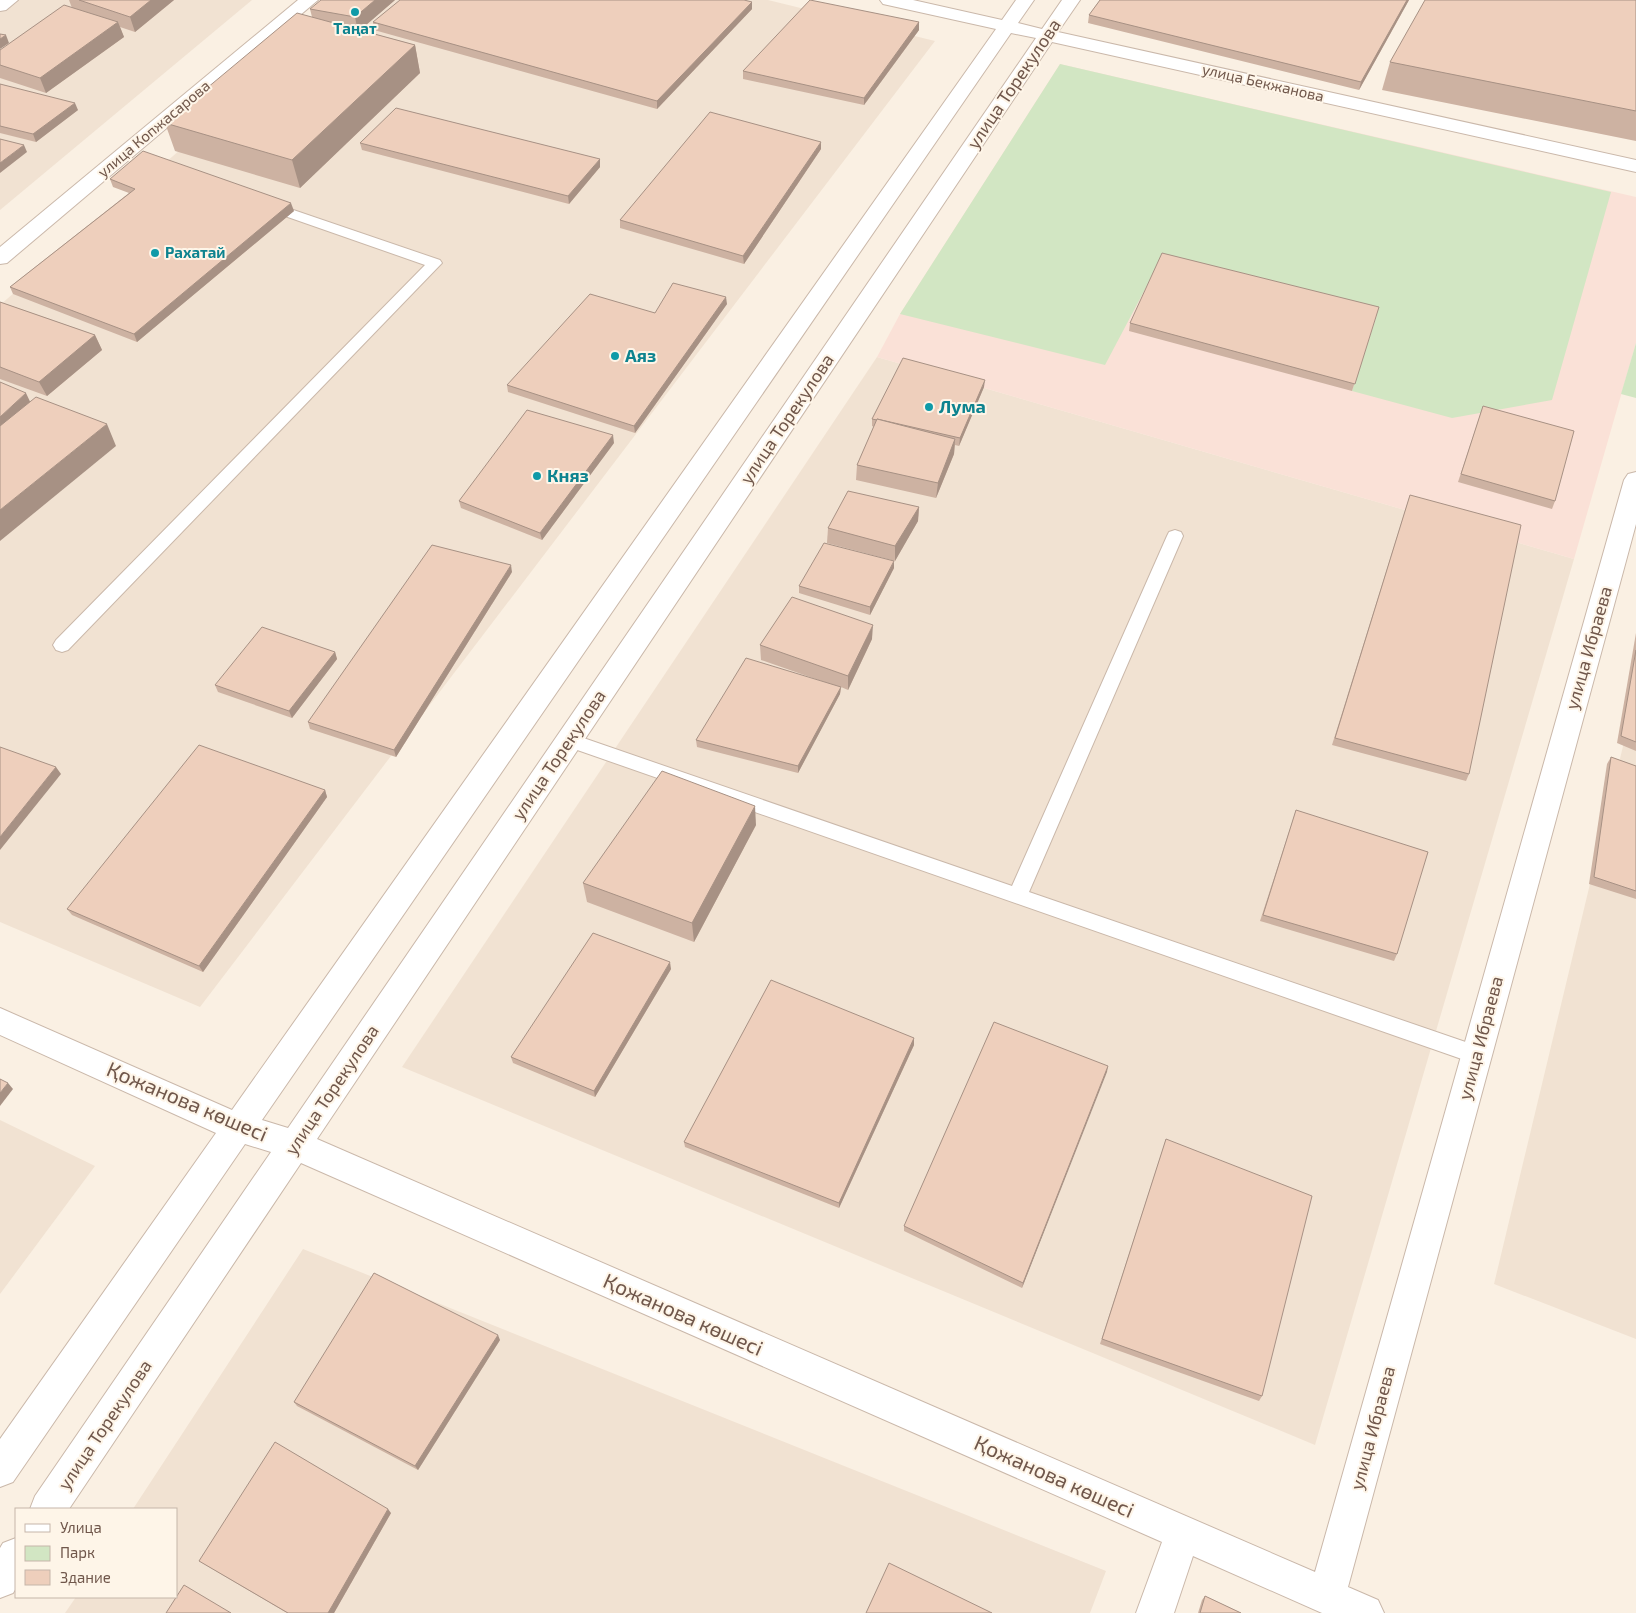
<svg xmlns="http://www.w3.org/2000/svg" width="1636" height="1613" font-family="'Exo 2',sans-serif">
<rect width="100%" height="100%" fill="#faf0e3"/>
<g fill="#f1e2d2">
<polygon points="0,0 252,0 0,210"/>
<polygon points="354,0 768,0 935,41 200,1007 0,922 0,305"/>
<polygon points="877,357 1574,559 1315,1445 402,1067"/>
<polygon points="1636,692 1636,1339 1494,1284"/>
<polygon points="0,1120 95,1166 0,1294"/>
<polygon points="303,1249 1106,1571 1090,1613 65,1613 76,1597 176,1597 176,1509 133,1509"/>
</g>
<polygon fill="#fae1d7" points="1060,64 1636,197 1636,343 1574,559 877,357 900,314"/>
<g fill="#d2e6c3">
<polygon points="1060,64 1611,192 1552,400 1452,418 1352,391 1377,315 1160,261 1105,365 900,314"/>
<polygon points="1636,343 1636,398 1621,394"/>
</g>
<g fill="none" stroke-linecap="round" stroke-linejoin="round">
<defs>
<g id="service">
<polygon points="267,201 440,260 442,263 68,650 62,652 56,650 53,645 56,640 425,265 262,208 260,205"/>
<polygon points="1175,530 1181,532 1183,536 1029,892 1483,1048 1486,1055 1483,1062 1476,1064 563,745 560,740 563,735 569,733 1012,886 1167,536 1169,532"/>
</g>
<g id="minor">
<polygon points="0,0 18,0 6,10 0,11"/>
<polygon points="298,0 318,0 7,263 0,264 0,247"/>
<path d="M880,0H913L1002,20L1016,0H1034L1018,23L1042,29L1062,0H1080L1058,32L1636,160V172L1052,42L317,1139L1315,1572L1624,480L1628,474L1636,472V524L1348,1587L1378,1600L1384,1613H1322L1193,1556L1174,1613H1136L1162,1542L301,1163L69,1509H30L35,1496L271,1152L245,1144L13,1482L0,1487V1439L216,1133L0,1035V1008L232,1110L996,29L883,4ZM1011,33L1036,38L288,1128L262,1120Z"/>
<polygon points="16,1538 16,1588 13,1593 0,1598 0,1548 3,1543"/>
</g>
</defs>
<use href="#service" stroke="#cab8aa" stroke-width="2"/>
<use href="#minor" stroke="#cab8aa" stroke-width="2"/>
<use href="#service" fill="#fff" fill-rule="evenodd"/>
<use href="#minor" fill="#fff" fill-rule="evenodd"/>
</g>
<g fill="#cdb2a2">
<polygon points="69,0 174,0 135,32 120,27 124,37 46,93 0,78 0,50 72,8"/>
<polygon points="395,0 360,30 415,45 420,73 300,188 175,151 165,123 312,17 310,9"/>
<polygon points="1100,0 1409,0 1359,90 1088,23 1089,15"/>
<polygon points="1636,0 1636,141 1382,90 1390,62"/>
<polygon points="752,2 752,9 657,109 374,30 373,22"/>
<polygon points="919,22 919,30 864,105 743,79 743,71"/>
<polygon points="0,84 78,110 36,142 0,133"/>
<polygon points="360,143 600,167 569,204 362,150"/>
<polygon points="821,149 744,264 620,228 620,220"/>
<polygon points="110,179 294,211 137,342 13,294 10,287 129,193 113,187"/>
<polygon points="0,302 95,335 102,350 47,396 0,379"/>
<polygon points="727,304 635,433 508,392 507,385 655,313"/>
<polygon points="1379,307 1352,391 1129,331 1130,323"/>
<polygon points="984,387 959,446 955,445 954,454 936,498 856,480 857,465 874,427 872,426 872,419"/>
<polygon points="1483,406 1555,501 1552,509 1458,482"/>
<polygon points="614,443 542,540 461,508 459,501"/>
<polygon points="1410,495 1469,774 1466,781 1332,745"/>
<polygon points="919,507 918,521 895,561 827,543 828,528"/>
<polygon points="894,568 870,615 799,593 799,586"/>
<polygon points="512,572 396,757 310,729 308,722"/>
<polygon points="1636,633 1636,751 1617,743"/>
<polygon points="872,639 848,690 841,687 840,694 798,773 697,747 696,740 827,683 761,660 760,645"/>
<polygon points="335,652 337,659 292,718 218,692 215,685"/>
<polygon points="1611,757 1636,766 1636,899 1589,884 1607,764"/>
<polygon points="325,790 327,797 203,972 72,915 67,909"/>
<polygon points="1296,810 1397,954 1394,961 1260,921"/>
<polygon points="756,825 694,942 587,902 583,883"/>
<polygon points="671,969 595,1097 513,1063 511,1057"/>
<polygon points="914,1038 914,1045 839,1208 685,1147 684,1142"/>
<polygon points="1108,1066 1022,1288 904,1231 904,1226"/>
<polygon points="1166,1139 1262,1396 1259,1401 1100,1344"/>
<polygon points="500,1340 418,1470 297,1406 294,1402"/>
<polygon points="391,1513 334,1613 287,1613 199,1561"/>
<polygon points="1205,1596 1241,1613 1198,1613 1202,1600"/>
</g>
<g fill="#a79184">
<polygon points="151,0 174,0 135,32 130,17"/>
<polygon points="375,0 395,0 358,32 355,17"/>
<polygon points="1407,0 1409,0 1359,90 1361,82"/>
<polygon points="752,2 752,9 657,109 657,101"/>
<polygon points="118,22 124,37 46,93 40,78"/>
<polygon points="919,22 919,30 864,105 864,98"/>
<polygon points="6,35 9,43 0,49 0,39"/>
<polygon points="415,45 420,73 300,188 292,160"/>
<polygon points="75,103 78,110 36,142 33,134"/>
<polygon points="821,142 821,149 744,264 743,256"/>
<polygon points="24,145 27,152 0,173 0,163"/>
<polygon points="600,159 600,167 569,204 568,196"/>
<polygon points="291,203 294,211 137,342 134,334"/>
<polygon points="726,297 727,304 635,433 634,426"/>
<polygon points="95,335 102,350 47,396 39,382"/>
<polygon points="985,380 984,387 959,446 960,438"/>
<polygon points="26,393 33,408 0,439 0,417"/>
<polygon points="107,424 116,446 0,541 0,510"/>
<polygon points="613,435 614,443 542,540 540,533"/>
<polygon points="955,439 954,454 936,498 938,483"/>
<polygon points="919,507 918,521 895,561 895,546"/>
<polygon points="894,561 894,568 870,615 870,607"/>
<polygon points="511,565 512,572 396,757 394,750"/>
<polygon points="873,625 872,639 848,690 848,676"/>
<polygon points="335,652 337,659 292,718 289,711"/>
<polygon points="841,687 840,694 798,773 798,766"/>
<polygon points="56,767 61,774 0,850 0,837"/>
<polygon points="325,790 327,797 203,972 199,966"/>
<polygon points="755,806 756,825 694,942 692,923"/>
<polygon points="670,962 671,969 595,1097 594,1091"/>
<polygon points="914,1038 914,1045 839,1208 839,1203"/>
<polygon points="1108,1066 1107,1072 1022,1288 1023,1283"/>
<polygon points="8,1083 13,1089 0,1106 0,1093"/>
<polygon points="498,1335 500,1340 418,1470 415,1466"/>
<polygon points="388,1509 391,1513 334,1613 328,1613"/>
</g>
<g fill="#eecfbc" stroke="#a79184">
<polygon points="79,0 151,0 130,17"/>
<polygon points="321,0 375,0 355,17 310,9"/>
<polygon points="400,0 744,0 752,2 657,101 373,22"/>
<polygon points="810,0 919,22 864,98 743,71"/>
<polygon points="1100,0 1407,0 1361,82 1089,15"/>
<polygon points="1425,0 1636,0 1636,111 1390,62"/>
<polygon points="64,5 118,22 40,78 0,65 0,50"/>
<polygon points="297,13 415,45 292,160 165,123"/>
<polygon points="0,34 6,35 0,39"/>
<polygon points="0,84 75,103 33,134 0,126"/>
<polygon points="396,108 600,159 568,196 360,143"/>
<polygon points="710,112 821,142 743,256 620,220"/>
<polygon points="0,139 24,145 0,163"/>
<polygon points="143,151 291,203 134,334 10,287 135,189 110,179"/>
<polygon points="1162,253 1379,307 1355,384 1130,323"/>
<polygon points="673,283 726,297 634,426 507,385 590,294 655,313"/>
<polygon points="0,302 95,335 39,382 0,367"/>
<polygon points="903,358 985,380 960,438 877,419 877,420 872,419"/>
<polygon points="0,382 26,393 0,417"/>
<polygon points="36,397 107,424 0,510 0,426"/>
<polygon points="1483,406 1574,431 1555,501 1461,474"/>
<polygon points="527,410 613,435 540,533 459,501"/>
<polygon points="877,419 955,439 938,483 857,465"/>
<polygon points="848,491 919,507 895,546 828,528"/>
<polygon points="1410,495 1521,525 1469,774 1335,738"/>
<polygon points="824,543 894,561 870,607 799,586"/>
<polygon points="432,545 511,565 394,750 308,722"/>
<polygon points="792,597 873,625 848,676 760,645"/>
<polygon points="262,627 335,652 289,711 215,685"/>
<polygon points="1636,650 1636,742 1621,736"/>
<polygon points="746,658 841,687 798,766 696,740"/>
<polygon points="199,745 325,790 199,966 67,909"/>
<polygon points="0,747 56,767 0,837"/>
<polygon points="1611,757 1636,766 1636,891 1594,877"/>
<polygon points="662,771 755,806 692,923 583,883"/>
<polygon points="1296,810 1428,852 1397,954 1263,915"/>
<polygon points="593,933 670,962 594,1091 511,1057"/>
<polygon points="771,980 914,1038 839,1203 684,1142"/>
<polygon points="994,1022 1108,1066 1023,1283 904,1226"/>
<polygon points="0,1079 8,1083 0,1093"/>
<polygon points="1166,1139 1312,1196 1262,1396 1102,1339"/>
<polygon points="374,1273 498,1335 415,1466 294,1402"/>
<polygon points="275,1442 388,1509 328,1613 288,1613 199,1561"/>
<polygon points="889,1563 992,1613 866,1613"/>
<polygon points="184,1585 231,1613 166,1613"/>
<polygon points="1205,1596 1241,1613 1200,1613"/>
</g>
<g fill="#0f9aa8" stroke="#fef5e8" stroke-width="2">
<circle cx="355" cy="12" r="5"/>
<circle cx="155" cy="253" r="5"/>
<circle cx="615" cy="356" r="5"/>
<circle cx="929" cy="407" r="5"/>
<circle cx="537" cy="476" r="5"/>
</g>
<g text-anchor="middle" stroke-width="4" stroke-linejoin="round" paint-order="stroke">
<g font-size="15" font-weight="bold" fill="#0d838f" stroke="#fef5e8">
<text x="355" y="34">Таңат</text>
<text x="165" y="258" text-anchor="start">Рахатай</text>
</g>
<g font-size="15" fill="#70574b" stroke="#fef5e8">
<text transform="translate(1263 83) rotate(13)" y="5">улица Бекжанова</text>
<text transform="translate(154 129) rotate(-40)" y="5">улица Копжасарова</text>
</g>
<g font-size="18" fill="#70574b" stroke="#fef5e8">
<text transform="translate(1014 84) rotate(-56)" y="6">улица Торекулова</text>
<text transform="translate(787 419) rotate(-56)" y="6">улица Торекулова</text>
<text transform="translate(1589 648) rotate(-74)" y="6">улица Ибраева</text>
<text transform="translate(559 755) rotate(-56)" y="6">улица Торекулова</text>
<text transform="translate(1481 1038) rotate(-75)" y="6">улица Ибраева</text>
<text transform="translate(332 1090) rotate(-56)" y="6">улица Торекулова</text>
<text transform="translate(105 1425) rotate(-56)" y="6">улица Торекулова</text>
<text transform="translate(1373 1428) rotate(-75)" y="6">улица Ибраева</text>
</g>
<g font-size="18" font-weight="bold" fill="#0d838f" stroke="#fef5e8" text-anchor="start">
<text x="625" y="362">Аяз</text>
<text x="939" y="413">Лума</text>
<text x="547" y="482">Княз</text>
</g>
<g font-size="21" fill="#70574b" stroke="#fef5e8">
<text transform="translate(187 1102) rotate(23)" y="7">Қожанова көшесі</text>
<text transform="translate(683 1315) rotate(24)" y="7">Қожанова көшесі</text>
<text transform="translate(1054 1477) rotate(24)" y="7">Қожанова көшесі</text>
</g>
</g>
<rect x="15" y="1508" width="162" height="90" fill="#fef5e8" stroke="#c5b6a9"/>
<rect x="25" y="1524" width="25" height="8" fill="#ffffff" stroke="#c5b6a9"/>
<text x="60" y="1533" font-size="15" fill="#70574b">Улица</text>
<rect x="25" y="1546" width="25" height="15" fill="#d2e6c3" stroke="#c5b6a9"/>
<text x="60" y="1558" font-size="15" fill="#70574b">Парк</text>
<rect x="25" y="1570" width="25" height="15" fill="#eecfbc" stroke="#c5b6a9"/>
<text x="60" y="1583" font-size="15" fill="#70574b">Здание</text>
</svg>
